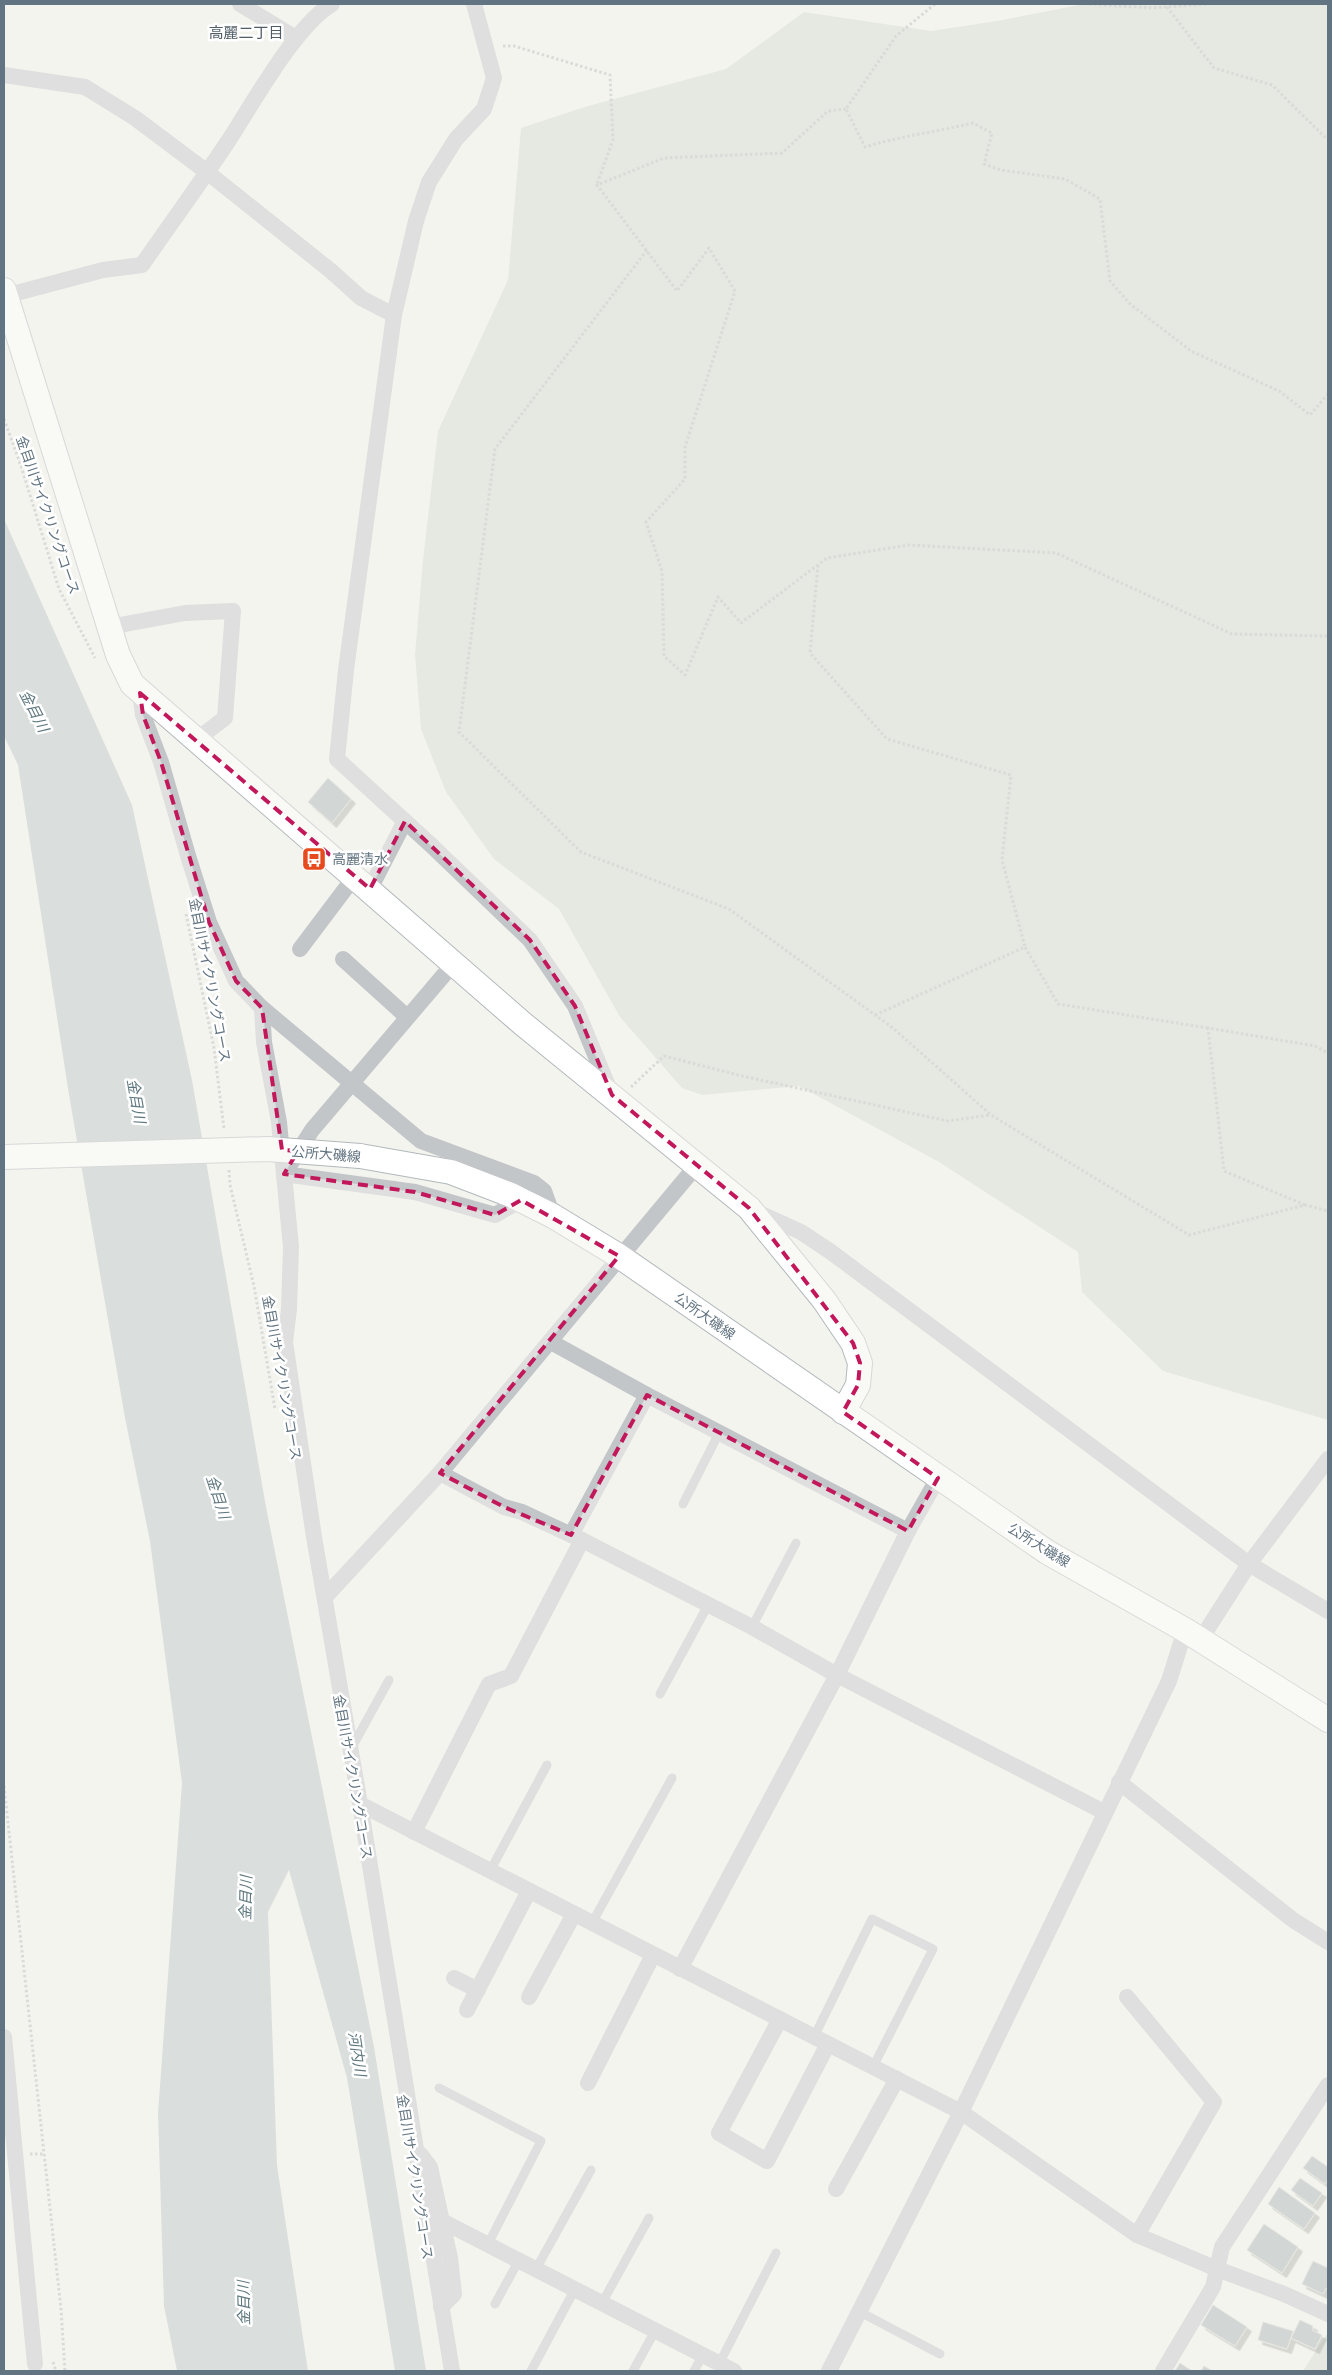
<svg xmlns="http://www.w3.org/2000/svg" width="1332" height="2375" font-family="'DM Sans','Noto Sans JP',sans-serif">
<defs>
<filter id="shadow"><feDropShadow dx="4.5" dy="4.5" stdDeviation="0" flood-color="#0004"/></filter>
</defs>
<rect width="100%" height="100%" fill="#f4f4ef"/>
<g fill="#d4dbd0">
<polygon points="1084,4 1328,4 1328,1420 1163,1371 1082,1292 1078,1252 939,1162 799,1086 702,1095 682,1088 620,1017 559,909 494,859 446,792 421,729 415,654 423,560 438,431 508,280 521,128 588,106 726,69 804,12 931,31 997,21"/>
<polygon points="1328,2332 1328,2371 1303,2371"/>
</g>
<polygon fill="#bac6ca" points="4,519 132,805 192,1080 266,1507 374,2047 426,2371 395,2371 347,2078 289,1870 268,1912 277,2165 308,2371 177,2371 164,2306 158,2113 182,1783 150,1541 125,1418 69,1095 18,765 4,736"/>
<g fill="#a9b2b6" stroke="#d5d5d2" filter="url(#shadow)">
<polygon points="328,778 351,799 332,823 308,802"/>
<polygon points="1312,2156 1328,2167 1328,2179 1325,2184 1303,2168"/>
<polygon points="1300,2178 1322,2193 1313,2206 1291,2190"/>
<polygon points="1279,2187 1315,2213 1304,2229 1268,2204"/>
<polygon points="1264,2224 1298,2247 1282,2273 1247,2250"/>
<polygon points="1313,2261 1328,2268 1328,2290 1326,2288 1323,2294 1302,2284"/>
<polygon points="1213,2305 1247,2327 1235,2346 1201,2325"/>
<polygon points="1300,2320 1313,2326 1312,2330 1322,2335 1315,2349 1291,2338"/>
<polygon points="1263,2322 1293,2331 1287,2349 1258,2340"/>
<polygon points="1180,2363 1192,2371 1175,2371"/>
<polygon points="1204,2366 1213,2371 1201,2371"/>
</g>
<g fill="none" stroke-linecap="round" stroke-linejoin="round">
<defs>
<g id="secondary">
<polyline points="4,290 118,655 132,684 523,1024 749,1208 824,1300 853,1343 860,1363 858,1385 843,1412"/>
<polyline points="360,1156 451,1172 511,1195 553,1216 619,1256 1047,1552 1185,1630 1328,1720"/>
</g>
</defs>
<use href="#secondary" stroke="#b2b8bc" stroke-width="26"/>
<g stroke="#babcbe" stroke-width="3" stroke-dasharray="2.5 2.5" stroke-linecap="butt">
<path d="M935,4L896,36L846,109L865,147C900,136 937,132 973,123L992,133L984,164L1001,170L1065,179L1100,199L1110,281L1130,304L1191,351L1279,391L1310,415L1328,394"/>
<polyline points="1089,4 1152,8 1208,4"/>
<polyline points="1167,7 1214,68 1272,85 1328,140"/>
<polyline points="503,46 514,46 610,75 613,140 597,184"/>
<polyline points="846,109 828,111 782,153 664,158 597,185 677,291 709,248 735,291 685,447 685,479 646,522 662,571 664,656 685,675 718,597 741,623 827,558 909,545 1056,553 1232,634 1328,636"/>
<polyline points="647,250 495,449 459,732 581,852 729,909 893,1028 991,1115 1189,1235 1305,1205 1328,1211"/>
<polyline points="4,419 21,466 59,589 95,658"/>
<polyline points="818,565 810,653 887,739 1011,775 1002,860 1025,947"/>
<polyline points="186,914 214,1048 224,1129"/>
<polyline points="875,1015 1025,947 1058,1004 1208,1028"/>
<polyline points="631,1087 664,1056 742,1076 948,1121 990,1115"/>
<polyline points="229,1170 230,1185 254,1286 275,1409"/>
<polyline points="1305,1205 1224,1171 1208,1028 1315,1046 1328,1053"/>
<polyline points="4,1786 61,2309 65,2371"/>
<polyline points="30,2154 45,2154"/>
<polyline points="53,2362 56,2371"/>
</g>
<g stroke="#c3c6c9" stroke-width="9">
<polyline points="683,1504 719,1433"/>
<polyline points="752,1627 796,1543"/>
<polyline points="660,1694 708,1605"/>
<polyline points="351,1749 389,1680"/>
<polyline points="490,1871 547,1765"/>
<polyline points="592,1923 672,1778"/>
<polyline points="814,2037 872,1919 933,1949 873,2067"/>
<polyline points="439,2088 541,2141 488,2244"/>
<polyline points="536,2269 591,2170"/>
<polyline points="602,2303 649,2218"/>
<polyline points="495,2304 519,2260"/>
<polyline points="860,2312 940,2354"/>
<polyline points="719,2364 776,2253"/>
<polyline points="531,2371 575,2289"/>
<polyline points="633,2371 655,2331"/>
<polyline points="694,2371 703,2355"/>
</g>
<g stroke="#c3c6c9" stroke-width="16">
<polyline points="240,4 296,38"/>
<polyline points="474,4 494,78 484,109 456,139 429,182 416,221 394,315 346,670 337,759 432,846 530,940 575,1006 611,1093"/>
<polyline points="4,75 85,87 135,118 207,172 331,271 361,298 394,315"/>
<path d="M5,296L103,270L142,265C171,223 201,182 229,140C253,103 296,25 332,4"/>
<polyline points="109,627 185,613 233,611 225,718 196,740"/>
<polyline points="140,693 143,715 161,762 189,859 209,922 236,981 262,1008 264,1042 279,1122 291,1247 289,1309 285,1342 314,1537 360,1804 452,2371"/>
<polyline points="370,889 405,821"/>
<polyline points="300,949 355,876"/>
<polyline points="343,959 407,1017"/>
<polyline points="454,963 312,1130 284,1174 415,1192 495,1215 521,1200"/>
<polyline points="262,1008 421,1141 534,1183 544,1191 553,1216"/>
<polyline points="697,1165 440,1473 504,1507 522,1512 582,1540 752,1627 837,1675 1104,1812"/>
<polyline points="755,1211 801,1232 831,1252 1249,1564 1328,1611"/>
<polyline points="551,1342 647,1395 908,1531"/>
<polyline points="571,1535 647,1395"/>
<polyline points="325,1597 440,1473"/>
<polyline points="1201,1639 1249,1564 1328,1459"/>
<polyline points="1119,1782 1293,1920 1328,1942"/>
<polyline points="360,1804 961,2112 1137,2235 1217,2269 1284,2294 1328,2314"/>
<polyline points="414,1832 489,1684 511,1676 582,1540"/>
<polyline points="680,1969 837,1675 908,1531 938,1478"/>
<polyline points="454,1978 478,1990"/>
<polyline points="529,1997 574,1914"/>
<polyline points="1127,1997 1214,2102 1137,2235"/>
<polyline points="467,2010 529,1891"/>
<polyline points="780,2019 719,2133 767,2161 828,2044"/>
<polyline points="4,2037 35,2364"/>
<polyline points="588,2083 653,1955"/>
<polyline points="421,2155 430,2167 450,2258 454,2294 441,2307"/>
<polyline points="836,2189 897,2079"/>
<polyline points="442,2221 734,2371"/>
<polyline points="829,2371 961,2112 1169,1681 1185,1630"/>
<polyline points="1163,2371 1213,2287 1222,2247 1328,2085"/>
</g>
<use href="#secondary" stroke="#fff" stroke-width="24"/>
<defs>
<polyline id="secondary-bridge" points="4,1157 268,1149 360,1156"/>
</defs>
<use href="#secondary-bridge" stroke="#b2b8bc" stroke-width="26" stroke-linecap="butt"/>
<use href="#secondary-bridge" stroke="#fff" stroke-width="24"/>
</g>
<path d="M0 0H1332V2375H0ZM140,693L370,889L405,821L530,940L575,1006L612,1095L749,1208L853,1343L860,1363L858,1385L843,1412L938,1478L908,1531L647,1395L571,1535L504,1507L440,1473L619,1256L521,1200L495,1215L415,1192L284,1174L298,1151L282,1150L262,1008L236,981L209,922L161,762L143,715Z" fill="#f4f4ef" fill-opacity=".55" fill-rule="evenodd"/>
<path fill="none" stroke="#c2185b" stroke-width="4" stroke-dasharray="10 6" stroke-linejoin="round" d="M140,693L370,889L405,821L530,940L575,1006L612,1095L749,1208L853,1343L860,1363L858,1385L843,1412L938,1478L908,1531L647,1395L571,1535L504,1507L440,1473L619,1256L521,1200L495,1215L415,1192L284,1174L298,1151L282,1150L262,1008L236,981L209,922L161,762L143,715Z"/>
<defs>
<symbol id="bus-square" viewBox="-11 -11 22 22"><rect x="-9" y="-9" width="18" height="18" rx="4" fill="#e64a1d" stroke="#fff"/><path d="M-5-6H5V4H4V6H2V4H-2V6H-4V4H-5ZM-3.5-4V0h7V-4ZM-3.5 1.2v1.5H-2V1.2ZM2 1.2v1.5H3.5V1.2Z" fill="#fff"/></symbol>
</defs>
<g fill-rule="evenodd">
<use href="#bus-square" x="300" y="845" width="28" height="28"/>
</g>
<g text-anchor="middle" stroke-width="5" stroke-linejoin="round" paint-order="stroke">
<g font-size="14" fill="#627481" stroke="#fff">
<text transform="translate(48 515) rotate(71)" y="5">金目川サイクリングコース</text>
<text transform="translate(210 980) rotate(79)" y="5">金目川サイクリングコース</text>
<text transform="translate(326 1154) rotate(5)" y="5">公所大磯線</text>
<text transform="translate(705 1316) rotate(35)" y="5">公所大磯線</text>
<text transform="translate(282 1378) rotate(80)" y="5">金目川サイクリングコース</text>
<text transform="translate(1039 1545) rotate(32)" y="5">公所大磯線</text>
<text transform="translate(353 1777) rotate(80)" y="5">金目川サイクリングコース</text>
<text transform="translate(415 2177) rotate(81)" y="5">金目川サイクリングコース</text>
</g>
<g font-size="14" fill="#627481" stroke="#fff" text-anchor="start">
<text x="332" y="864">高麗清水</text>
</g>
<g font-size="15" fill="#505c66" stroke="#fff">
<text x="246" y="38">高麗二丁目</text>
</g>
<g font-size="15" font-style="italic" fill="#5e777f" stroke="#fff">
<text transform="translate(34 711) rotate(63)" y="5">金目川</text>
<text transform="translate(136 1101) rotate(80)" y="5">金目川</text>
<text transform="translate(218 1497) rotate(72)" y="5">金目川</text>
<text transform="translate(246 1898) rotate(-89)" y="5">金目川</text>
<text transform="translate(357 2054) rotate(81)" y="5">河内川</text>
<text transform="translate(244 2303) rotate(-91)" y="5">金目川</text>
</g>
</g>
<rect width="1332" height="2375" fill="none" stroke="#627481" stroke-width="10"/>
</svg>
